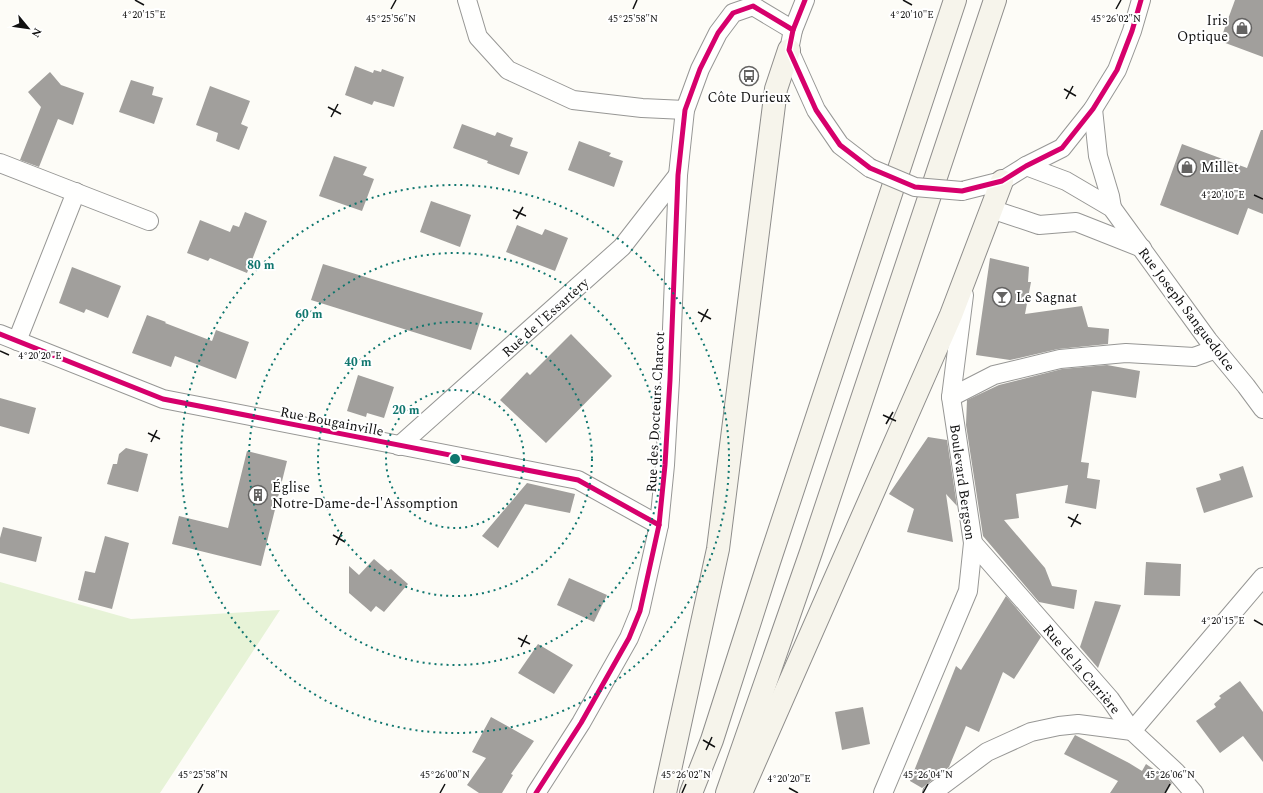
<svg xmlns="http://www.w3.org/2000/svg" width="1263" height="793" font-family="Spectral,serif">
<rect width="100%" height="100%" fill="#fdfcf7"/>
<polygon fill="#e7f3d7" points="0,582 131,619 280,610 160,793 0,793"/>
<g fill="#a19f9c">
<polygon points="1235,0 1263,0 1263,57 1220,41"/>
<polygon points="355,66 373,73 374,70 381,72 382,69 404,77 394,107 374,101 372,105 345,95"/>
<polygon points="50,72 61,85 84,93 73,125 58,119 39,167 20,160 41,107 28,92"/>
<polygon points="131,80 154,87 152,95 163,98 154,124 119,112"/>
<polygon points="210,86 250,101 241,124 248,127 239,150 216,141 218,133 196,125"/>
<polygon points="462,124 495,136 497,132 513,138 510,146 528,152 519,175 487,163 488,161 453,148"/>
<polygon points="1261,130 1263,130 1263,214 1248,208 1238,235 1160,205 1182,144 1247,168"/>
<polygon points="579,141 611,153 609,156 623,161 614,187 568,170"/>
<polygon points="334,156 367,167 363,175 374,179 362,211 319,196"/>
<polygon points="431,201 471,215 460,247 420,232"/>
<polygon points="245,212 267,221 247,273 210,258 208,261 187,253 200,220 230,232 233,225 239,227"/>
<polygon points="517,225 542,235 545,229 568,238 555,271 506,252"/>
<polygon points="990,258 1029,267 1028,282 1031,282 1025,314 1082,306 1088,327 1109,329 1108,344 1058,349 1010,360 976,355"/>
<polygon points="323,264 483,313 471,350 311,300"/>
<polygon points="72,267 121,286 108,318 86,309 84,313 59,303"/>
<polygon points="147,315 166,322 165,323 212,341 216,330 249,342 236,379 175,356 171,367 132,353"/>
<polygon points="571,334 612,376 546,443 500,400 527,372 530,375"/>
<polygon points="1107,365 1140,371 1136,398 1092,391 1081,462 1089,463 1087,478 1100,480 1096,509 1065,503 1068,485 1016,494 1019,518 1004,520 1045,568 1052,586 1077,590 1074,609 1039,602 983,536 966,425 967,400 999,385 1062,369"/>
<polygon points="358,375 394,387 384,418 367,413 366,417 347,411"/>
<polygon points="0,398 36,408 29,434 0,426"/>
<polygon points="928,437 947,440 957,506 946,494 953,542 907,532 914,509 889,494"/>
<polygon points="126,448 148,454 138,492 107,484 113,464 117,464 119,454"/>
<polygon points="247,451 287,461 261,566 172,544 179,516 228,528"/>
<polygon points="1243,466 1253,497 1204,513 1196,488 1221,480 1219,474"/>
<polygon points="527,483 575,494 570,513 525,504 498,548 482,536"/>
<polygon points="3,527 42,537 36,562 0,553 0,538"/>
<polygon points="105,536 129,543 112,609 78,600 85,571 95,573"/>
<polygon points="374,559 388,571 391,569 408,584 384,612 376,606 371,612 349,593 349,566 359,575"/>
<polygon points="1146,562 1181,564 1180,596 1144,595"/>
<polygon points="569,578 607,595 594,622 557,605"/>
<polygon points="1006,596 1041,637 1014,679 1003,672 979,732 966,726 949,767 922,788 910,781 956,666 961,670"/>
<polygon points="1095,601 1121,605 1098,668 1080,647"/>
<polygon points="538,644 573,665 554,694 518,673"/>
<polygon points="1240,681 1263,712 1263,762 1243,736 1220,753 1196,721 1216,707 1214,704 1221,698 1219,696"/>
<polygon points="863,707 870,744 842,750 835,712"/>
<polygon points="491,717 534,741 511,774 513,775 502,793 479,793 467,785 486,758 472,752"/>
<polygon points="1075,735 1129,763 1142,771 1146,764 1168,779 1172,783 1166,793 1110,793 1118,781 1064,754"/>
</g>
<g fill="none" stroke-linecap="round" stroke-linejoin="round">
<defs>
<g id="minor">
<polyline points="467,0 478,37 508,70 573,100 642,108 685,110"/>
<polyline points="805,0 793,30 789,50 816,110 840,145 870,168"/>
<polyline points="1093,109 1098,156 1110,196 1112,208"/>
<polyline points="0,163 149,221"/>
<polyline points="1026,166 1066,181 1112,208 1208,340 1246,386 1263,409"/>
<polyline points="962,191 1002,181 1026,166 1062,148 1093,109 1117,70 1132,31 1141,0"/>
<polyline points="991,209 1039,225 1076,222 1142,248"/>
<polyline points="0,334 163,399 578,480 659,525"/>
<polyline points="17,341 76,192"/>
<polyline points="951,397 994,375 1060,359 1126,353 1194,357 1216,349"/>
<polyline points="399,446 622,247 678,175"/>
<polyline points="973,543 1110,699 1132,731 1176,772 1194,793"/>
<polyline points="536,793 581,723 629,638 640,611 659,525 665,465 670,380 678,175 685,110 700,69 718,33 733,13 753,6 793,30"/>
<polyline points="883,793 968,591 973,543 951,397 964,295"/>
<polyline points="932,793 987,752 1031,732 1059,726 1078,724 1132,731 1263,577"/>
</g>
<g id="secondary">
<polyline points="665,793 718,549 776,89 789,50"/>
<polyline points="691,793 712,740 769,562 955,0"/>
<polyline points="727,793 811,552 995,0"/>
<polyline points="741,793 951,315 1002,181"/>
</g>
</defs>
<use href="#minor" stroke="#979795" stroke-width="20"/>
<use href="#secondary" stroke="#8e8d8b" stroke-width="24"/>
<use href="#minor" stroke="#fffffe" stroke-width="18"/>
<use href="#secondary" stroke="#f6f4eb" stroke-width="22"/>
<defs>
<polyline id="minor-bridge" points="870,168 915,187 962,191"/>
</defs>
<use href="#minor-bridge" stroke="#979795" stroke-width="20" stroke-linecap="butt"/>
<use href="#minor-bridge" stroke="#fffffe" stroke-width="18"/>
<defs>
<g id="cycleway">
<polyline points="805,0 793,30 789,50 816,110 840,145 870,168 915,187 962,191 1002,181 1026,166 1062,148 1093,109 1117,70 1132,31 1141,0"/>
<polyline points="0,334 163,399 578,480 659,525"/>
<polyline points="536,793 581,723 629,638 640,611 659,525 665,465 670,380 678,175 685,110 700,69 718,33 733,13 753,6 793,30"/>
</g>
</defs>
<use href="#cycleway" stroke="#fff" stroke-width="8"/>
<use href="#cycleway" stroke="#d6006c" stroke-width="5"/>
</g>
<path fill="none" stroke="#111" stroke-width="1.5" d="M135,0L144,5M903,0L912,5M391,9L396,0M633,9L637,0M1116,9L1121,0M1064,89L1076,96M1066,99L1073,86M328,107L341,114M331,117L338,104M1254,195L1263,199M513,210L526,216M516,219L523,207M698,312L711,319M701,322L708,309M0,351L9,355M883,415L896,421M886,424L893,412M148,433L160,439M151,442L157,430M1068,517L1081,524M1071,527L1078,514M333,535L345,542M336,545L342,532M1254,620L1263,625M518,638L530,644M521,647L527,635M703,740L715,747M706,750L712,737M789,788L798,793M198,793L203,784M440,793L445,784M682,793L686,784M923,793L928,784M1165,793L1170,784"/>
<g fill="none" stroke="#0f766e" stroke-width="2" stroke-dasharray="2 4">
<circle cx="455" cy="459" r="69"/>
<circle cx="455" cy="459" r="137"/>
<circle cx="455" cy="459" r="206"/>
<circle cx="455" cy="459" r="274"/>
</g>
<defs>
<symbol id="shop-ring" viewBox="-11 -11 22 22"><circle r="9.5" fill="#fff" stroke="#646362" stroke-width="1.5"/><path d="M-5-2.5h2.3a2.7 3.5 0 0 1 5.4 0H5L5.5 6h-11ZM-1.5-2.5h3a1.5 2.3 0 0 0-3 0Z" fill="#646362"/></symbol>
<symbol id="bus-ring" viewBox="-11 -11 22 22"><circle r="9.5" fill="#fff" stroke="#646362" stroke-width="1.5"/><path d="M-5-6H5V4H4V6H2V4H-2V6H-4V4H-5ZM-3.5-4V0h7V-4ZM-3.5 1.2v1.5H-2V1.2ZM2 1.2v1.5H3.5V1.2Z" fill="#646362"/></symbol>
<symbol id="bar-ring" viewBox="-11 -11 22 22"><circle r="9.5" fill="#fff" stroke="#646362" stroke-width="1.5"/><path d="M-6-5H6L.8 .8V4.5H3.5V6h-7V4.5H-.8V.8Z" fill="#646362"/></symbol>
<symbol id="building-ring" viewBox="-11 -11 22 22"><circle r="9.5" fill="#fff" stroke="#646362" stroke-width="1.5"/><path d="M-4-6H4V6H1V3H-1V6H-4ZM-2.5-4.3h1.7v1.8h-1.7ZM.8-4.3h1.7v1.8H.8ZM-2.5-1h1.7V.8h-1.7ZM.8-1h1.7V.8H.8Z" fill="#646362"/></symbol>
</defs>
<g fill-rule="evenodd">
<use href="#shop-ring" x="1231" y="17" width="22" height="22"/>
<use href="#bus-ring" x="738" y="65" width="22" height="22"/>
<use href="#shop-ring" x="1176" y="156" width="22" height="22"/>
<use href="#bar-ring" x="991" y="286" width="22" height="22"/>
<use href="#building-ring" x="247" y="484" width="22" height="22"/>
</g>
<g text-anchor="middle" stroke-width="4" stroke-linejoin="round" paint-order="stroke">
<g font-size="14" fill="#111" stroke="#fff" text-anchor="start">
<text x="1228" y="25" text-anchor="end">Iris<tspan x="1228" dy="16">Optique</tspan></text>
<text x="749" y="102" text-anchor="middle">Côte Durieux</text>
<text x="1201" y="172">Millet</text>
<text x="1016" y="302">Le Sagnat</text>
<text x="272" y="492">Église<tspan x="272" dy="16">Notre-Dame-de-l'Assomption</tspan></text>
</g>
<g font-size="14" fill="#111" stroke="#fff">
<text transform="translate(1187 309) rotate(53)" y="5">Rue Joseph Sanguedolce</text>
<text transform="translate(545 317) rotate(-42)" y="5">Rue de l'Essartery</text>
<text transform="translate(655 412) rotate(-87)" y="5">Rue des Docteurs Charcot</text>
<text transform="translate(332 421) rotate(11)" y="5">Rue Bougainville</text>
<text transform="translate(963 482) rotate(82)" y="5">Boulevard Bergson</text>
<text transform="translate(1082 669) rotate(50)" y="5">Rue de la Carrière</text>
</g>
</g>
<g font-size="10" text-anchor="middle" fill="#111" stroke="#fff" stroke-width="4" stroke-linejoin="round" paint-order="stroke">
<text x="144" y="18">4°20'15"E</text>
<text x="912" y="18">4°20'10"E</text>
<text x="391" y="22">45°25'56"N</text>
<text x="633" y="22">45°25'58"N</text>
<text x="1116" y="22">45°26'02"N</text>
<text x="1223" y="198">4°20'10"E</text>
<text x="40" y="359">4°20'20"E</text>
<text x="1223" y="624">4°20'15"E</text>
<text x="203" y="778">45°25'58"N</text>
<text x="445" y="778">45°26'00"N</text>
<text x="686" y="778">45°26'02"N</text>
<text x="928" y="778">45°26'04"N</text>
<text x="1170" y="778">45°26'06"N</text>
<text x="789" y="782">4°20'20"E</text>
</g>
<circle cx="455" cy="459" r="6" fill="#0f766e" stroke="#fff" stroke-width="2"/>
<g font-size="12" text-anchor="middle" font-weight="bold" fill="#0f766e" stroke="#fff" stroke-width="4" stroke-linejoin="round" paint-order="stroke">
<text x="261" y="269">80 m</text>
<text x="309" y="318">60 m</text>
<text x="358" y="366">40 m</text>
<text x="406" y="414">20 m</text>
</g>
<g transform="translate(28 28) rotate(119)" stroke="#ffffff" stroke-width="3" paint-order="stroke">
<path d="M0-3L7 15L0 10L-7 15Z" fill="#111111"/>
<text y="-6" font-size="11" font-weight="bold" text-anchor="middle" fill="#111111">N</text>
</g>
</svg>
